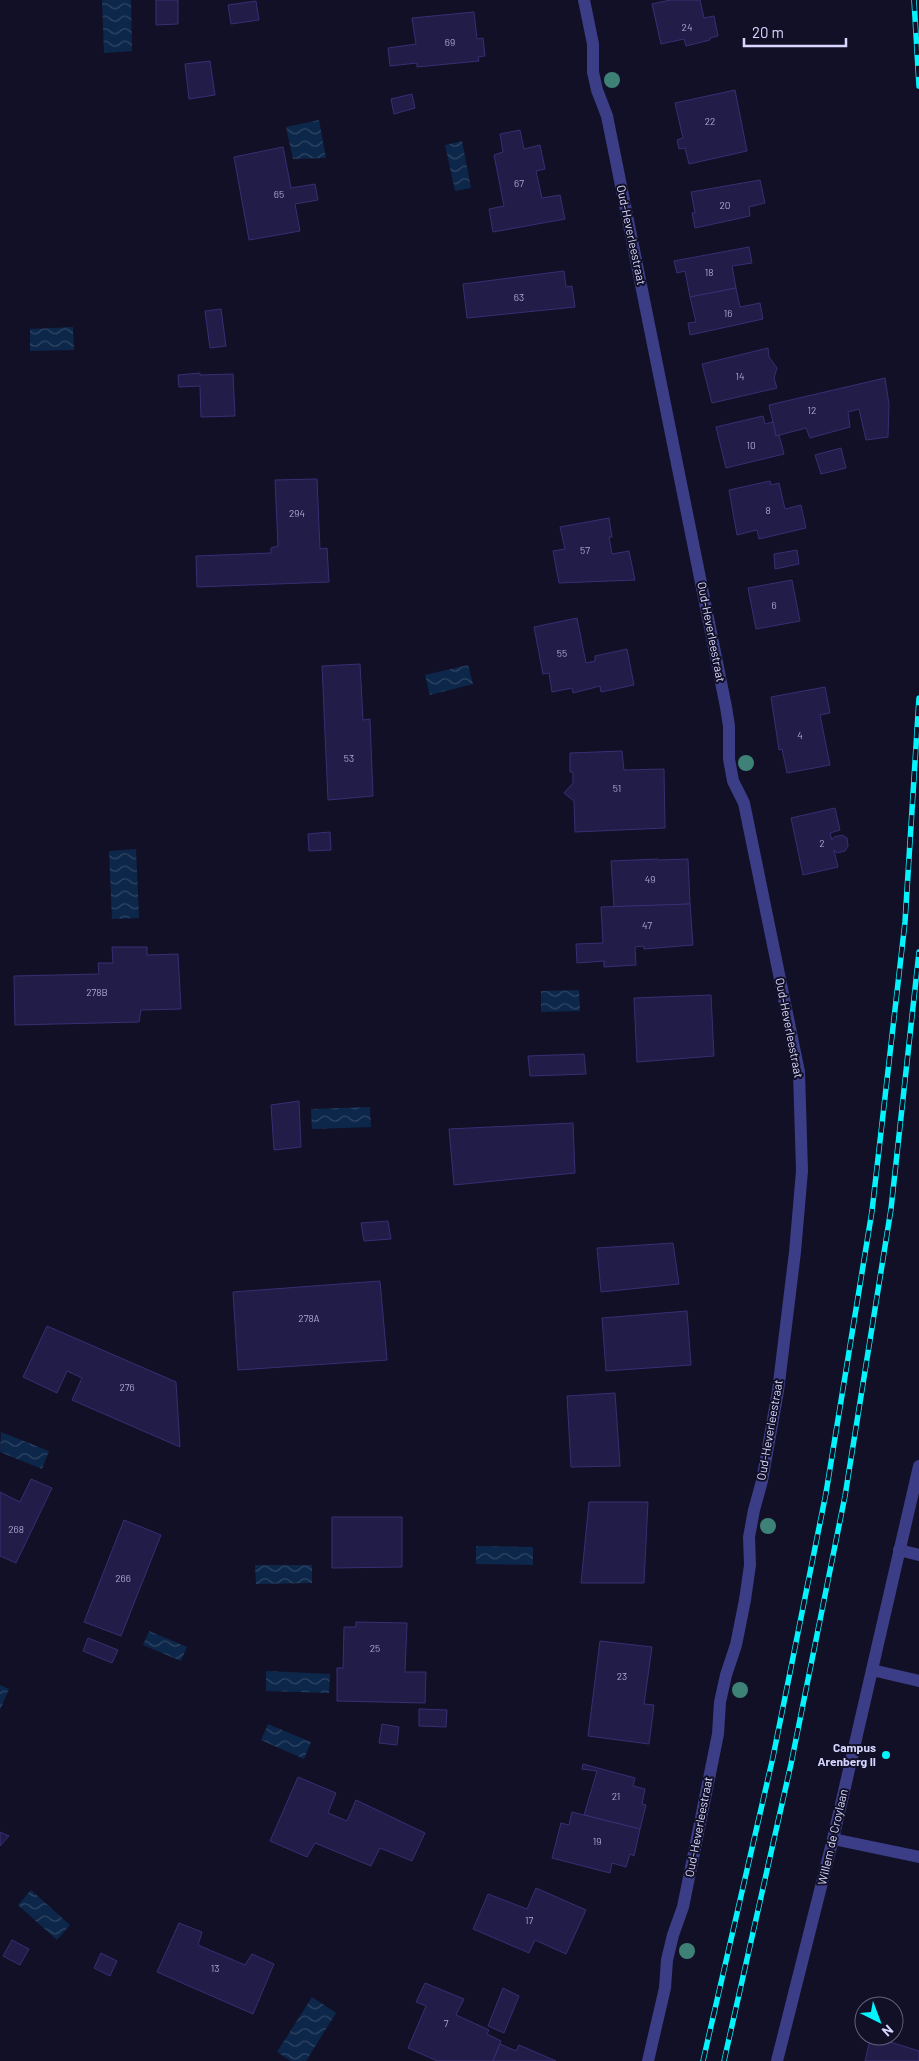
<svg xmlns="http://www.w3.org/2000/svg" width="919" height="2061" font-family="Barlow,sans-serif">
<defs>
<pattern id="water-waves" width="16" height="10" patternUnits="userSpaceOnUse" patternTransform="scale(1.25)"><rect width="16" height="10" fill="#0d274a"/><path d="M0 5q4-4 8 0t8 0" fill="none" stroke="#304665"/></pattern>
</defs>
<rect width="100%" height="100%" fill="#121027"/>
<g fill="url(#water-waves)">
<polygon points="102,0 131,0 132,51 104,53"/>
<polygon points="319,120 326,158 293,159 286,127"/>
<polygon points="462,141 471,188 455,191 445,145"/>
<polygon points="73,327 74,350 30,351 30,329"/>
<polygon points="468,665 473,684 430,695 425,675"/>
<polygon points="136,849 139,918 112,919 109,851"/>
<polygon points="579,990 580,1011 541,1012 541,991"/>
<polygon points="370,1107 371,1127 312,1129 311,1109"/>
<polygon points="1,1432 49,1451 42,1469 0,1452"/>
<polygon points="476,1546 533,1547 533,1565 476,1564"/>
<polygon points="255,1565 312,1565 312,1583 256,1584"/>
<polygon points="149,1631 187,1647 181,1661 143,1645"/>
<polygon points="266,1671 330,1674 329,1693 266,1691"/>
<polygon points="0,1685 9,1689 0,1710"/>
<polygon points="268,1724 311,1742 304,1759 261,1740"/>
<polygon points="31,1890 70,1925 57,1940 18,1905"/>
<polygon points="312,1997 336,2013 306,2061 291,2061 277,2052"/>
</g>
<g fill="#221c48" stroke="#382e74">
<polygon points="156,0 178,0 178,24 156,25"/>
<polygon points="670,0 700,0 704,18 714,16 718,36 710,38 710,40 686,46 684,39 661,44 652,4"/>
<polygon points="256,1 259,20 231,24 228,5"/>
<polygon points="474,12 477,39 483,38 485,56 478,57 479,61 417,67 417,63 390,66 388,48 416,44 412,18"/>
<polygon points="210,61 215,95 189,99 185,64"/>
<polygon points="735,90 747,151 689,164 685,148 679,149 677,140 683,138 675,103"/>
<polygon points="412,94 415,108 394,114 391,99"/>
<polygon points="520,130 524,149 540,145 545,169 536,171 542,198 560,195 565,219 493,232 489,209 504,206 494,155 503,152 500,134"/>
<polygon points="283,147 291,188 315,184 318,200 295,204 300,231 249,240 234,157"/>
<polygon points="760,180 765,203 749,207 750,216 695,228 692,213 695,213 691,192"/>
<polygon points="749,247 752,263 732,266 736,288 690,297 685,271 677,273 674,261"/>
<polygon points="564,271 566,287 572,286 575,307 467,318 463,284"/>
<polygon points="736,288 740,307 760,303 763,319 690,335 688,323 696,322 690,297"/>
<polygon points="221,309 226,346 210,348 205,311"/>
<polygon points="768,348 769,357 777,368 774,378 777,388 712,403 702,364"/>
<polygon points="200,373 200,375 233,374 235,416 201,417 200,386 179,387 178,375"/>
<polygon points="885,378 889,404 888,437 866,440 859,409 848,412 850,427 810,438 806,428 776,436 769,405"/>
<polygon points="763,416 765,424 773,422 776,436 779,435 784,454 726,468 716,427"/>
<polygon points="841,448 846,468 821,474 815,455"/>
<polygon points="317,479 320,549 327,548 329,582 197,587 196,556 271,553 271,548 278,546 275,480"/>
<polygon points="770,481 771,485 779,483 785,509 801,505 806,528 759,539 757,530 737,535 729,490"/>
<polygon points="609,518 612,537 609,537 612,554 629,551 635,580 559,583 553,551 565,549 560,527"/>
<polygon points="797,550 799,564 775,569 774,554"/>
<polygon points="792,580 800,621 756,629 748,588"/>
<polygon points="577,618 586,663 595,661 595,656 627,649 634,685 601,692 600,686 573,693 572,688 552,692 549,673 543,674 534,627"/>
<polygon points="360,664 363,720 370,719 373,796 328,800 322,666"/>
<polygon points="825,687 830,713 820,715 830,765 787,773 782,749 779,750 771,697"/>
<polygon points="622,751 624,770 664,769 665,828 575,832 574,801 564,793 573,783 573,772 570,772 570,753"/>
<polygon points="835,808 840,830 830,833 832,840 834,837 842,835 847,838 848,846 845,851 837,853 834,850 838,867 803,875 791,818"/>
<polygon points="330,832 331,850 309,851 308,834"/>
<polygon points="658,859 658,860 688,859 690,904 614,907 611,861"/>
<polygon points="690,904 693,945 644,949 644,946 635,947 636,965 604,967 604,961 577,963 576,944 603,943 601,907"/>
<polygon points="112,947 147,947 147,955 178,954 181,1009 141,1010 139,1022 15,1025 14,976 99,974 98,963 113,963"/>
<polygon points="711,995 714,1056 637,1062 634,998"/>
<polygon points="584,1054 586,1074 530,1076 528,1056"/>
<polygon points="299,1101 301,1147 274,1150 271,1105"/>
<polygon points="573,1123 575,1173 454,1185 449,1129"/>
<polygon points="388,1221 391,1239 364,1241 361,1223"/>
<polygon points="673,1243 679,1284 601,1292 597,1248"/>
<polygon points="380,1281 387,1360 238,1370 233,1292"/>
<polygon points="687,1311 691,1365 606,1371 602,1318"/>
<polygon points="47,1326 176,1382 180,1447 72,1400 82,1378 67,1371 57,1393 23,1377"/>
<polygon points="615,1393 620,1466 571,1467 567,1396"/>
<polygon points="31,1479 52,1488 16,1563 0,1556 0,1492 20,1502"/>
<polygon points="589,1502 648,1502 644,1583 581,1583"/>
<polygon points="332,1517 402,1517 402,1567 332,1568"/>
<polygon points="124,1520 161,1535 121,1636 84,1622"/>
<polygon points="356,1622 407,1623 405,1672 426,1672 425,1703 337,1701 337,1668 343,1668 344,1627 356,1627"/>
<polygon points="88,1638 118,1650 112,1663 83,1651"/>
<polygon points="600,1641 652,1647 644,1704 654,1705 649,1744 588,1736"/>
<polygon points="419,1709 447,1710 446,1727 419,1726"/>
<polygon points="382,1724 399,1727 397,1745 379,1743"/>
<polygon points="583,1764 635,1778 633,1786 645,1789 642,1804 646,1805 640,1829 584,1815 597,1771 582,1769"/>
<polygon points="298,1777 336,1793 328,1813 347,1821 356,1800 425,1833 412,1861 380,1848 371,1866 315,1843 307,1857 270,1841"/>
<polygon points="572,1812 640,1829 634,1856 630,1854 626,1867 612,1863 610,1873 552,1858 561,1823 569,1825"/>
<polygon points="0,1832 9,1836 0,1846"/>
<polygon points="536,1888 586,1910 566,1954 535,1940 529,1953 473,1929 488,1894 527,1909"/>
<polygon points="179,1923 202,1932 198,1945 245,1965 252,1954 274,1964 253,2014 157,1972"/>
<polygon points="12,1940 29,1949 20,1965 3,1956"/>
<polygon points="101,1953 117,1961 110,1976 94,1968"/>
<polygon points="425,1983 464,1999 456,2015 489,2030 487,2034 501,2041 493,2061 437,2061 408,2048 426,2006 416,2002"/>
<polygon points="503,1988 519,1996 504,2033 488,2026"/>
<polygon points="871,2036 919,2051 919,2061 865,2061"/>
<polygon points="500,2044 516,2051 519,2045 556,2061 493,2061"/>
</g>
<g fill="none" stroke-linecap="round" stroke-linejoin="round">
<g stroke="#3b3d86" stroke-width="12">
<polyline points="584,0 593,44 593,72 597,90 607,116 726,707 729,726 729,759 733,781 744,803 799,1072 802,1171 795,1252 778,1391 762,1481 754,1510 749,1537 750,1565 745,1600 736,1645 726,1675 720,1702 718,1734 696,1843 683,1907 673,1935 667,1960 665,1988 648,2061"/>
<polyline points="899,1550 919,1555"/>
<polyline points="872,1670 919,1681"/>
<polyline points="833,1839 919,1857"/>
<polyline points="777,2061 833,1839 919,1466"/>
</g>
<defs>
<g id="rail">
<polyline points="914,0 919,86"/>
<polyline points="703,2061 773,1757 826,1493 872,1211 905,922 919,698"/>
<polyline points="724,2061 791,1764 845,1496 891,1209 919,952"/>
</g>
</defs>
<use href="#rail" stroke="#04f3fd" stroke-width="5.5"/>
<use href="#rail" stroke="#121027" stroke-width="4" stroke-dasharray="11" stroke-linecap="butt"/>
</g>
<g fill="#3e8277">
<circle cx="612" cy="80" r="8"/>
<circle cx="746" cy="763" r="8"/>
<circle cx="768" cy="1526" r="8"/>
<circle cx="740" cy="1690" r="8"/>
<circle cx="687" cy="1951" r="8"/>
</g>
<circle fill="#04f3fd" stroke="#121027" stroke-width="2" cx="886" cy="1755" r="5"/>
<g text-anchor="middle" stroke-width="4" stroke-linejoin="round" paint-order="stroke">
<g font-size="10" fill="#aba8d1">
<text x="687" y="31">24</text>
<text x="450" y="46">69</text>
<text x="710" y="125">22</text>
<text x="519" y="187">67</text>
<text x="279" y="198">65</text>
<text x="725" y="209">20</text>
<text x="709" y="276">18</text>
<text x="519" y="301">63</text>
<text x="728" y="317">16</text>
<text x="740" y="380">14</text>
<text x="812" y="414">12</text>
<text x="751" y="449">10</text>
<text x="768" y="514">8</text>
<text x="297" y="517">294</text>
<text x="585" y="554">57</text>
<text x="774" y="609">6</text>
<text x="562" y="657">55</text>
<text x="800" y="739">4</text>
<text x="349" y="762">53</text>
<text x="617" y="792">51</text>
<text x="822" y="847">2</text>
<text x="650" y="883">49</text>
<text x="647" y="929">47</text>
<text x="97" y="996">278B</text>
<text x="309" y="1322">278A</text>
<text x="127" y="1391">276</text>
<text x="16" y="1533">268</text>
<text x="123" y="1582">266</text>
<text x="375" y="1652">25</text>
<text x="622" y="1680">23</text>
<text x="616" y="1800">21</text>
<text x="597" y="1845">19</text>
<text x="529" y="1924">17</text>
<text x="215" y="1972">13</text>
<text x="446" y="2027">7</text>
</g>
<g font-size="12" fill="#d9d7ff" stroke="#121027">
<text transform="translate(631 235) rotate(78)" y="4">Oud-Heverleestraat</text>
<text transform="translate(711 632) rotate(79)" y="4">Oud-Heverleestraat</text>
<text transform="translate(789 1028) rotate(79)" y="4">Oud-Heverleestraat</text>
<text transform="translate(770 1430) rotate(-80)" y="4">Oud-Heverleestraat</text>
<text transform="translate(699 1827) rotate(-79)" y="4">Oud-Heverleestraat</text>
<text transform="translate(833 1837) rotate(-77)" y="4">Willem de Croylaan</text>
</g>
<g font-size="12" font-weight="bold" fill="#d9d7ff" stroke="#121027" text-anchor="end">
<text x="876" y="1752">Campus<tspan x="876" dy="14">Arenberg II</tspan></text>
</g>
</g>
<g transform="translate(879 2021) rotate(138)"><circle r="24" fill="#121027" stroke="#62607d"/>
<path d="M0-4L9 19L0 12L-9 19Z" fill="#04f3fd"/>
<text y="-8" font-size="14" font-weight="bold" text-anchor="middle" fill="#d9d7ff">N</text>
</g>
<path d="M744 38v8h102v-8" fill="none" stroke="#d9d7ff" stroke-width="2.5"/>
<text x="752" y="38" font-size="15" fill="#d9d7ff" stroke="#121027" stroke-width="4" paint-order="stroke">20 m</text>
</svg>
